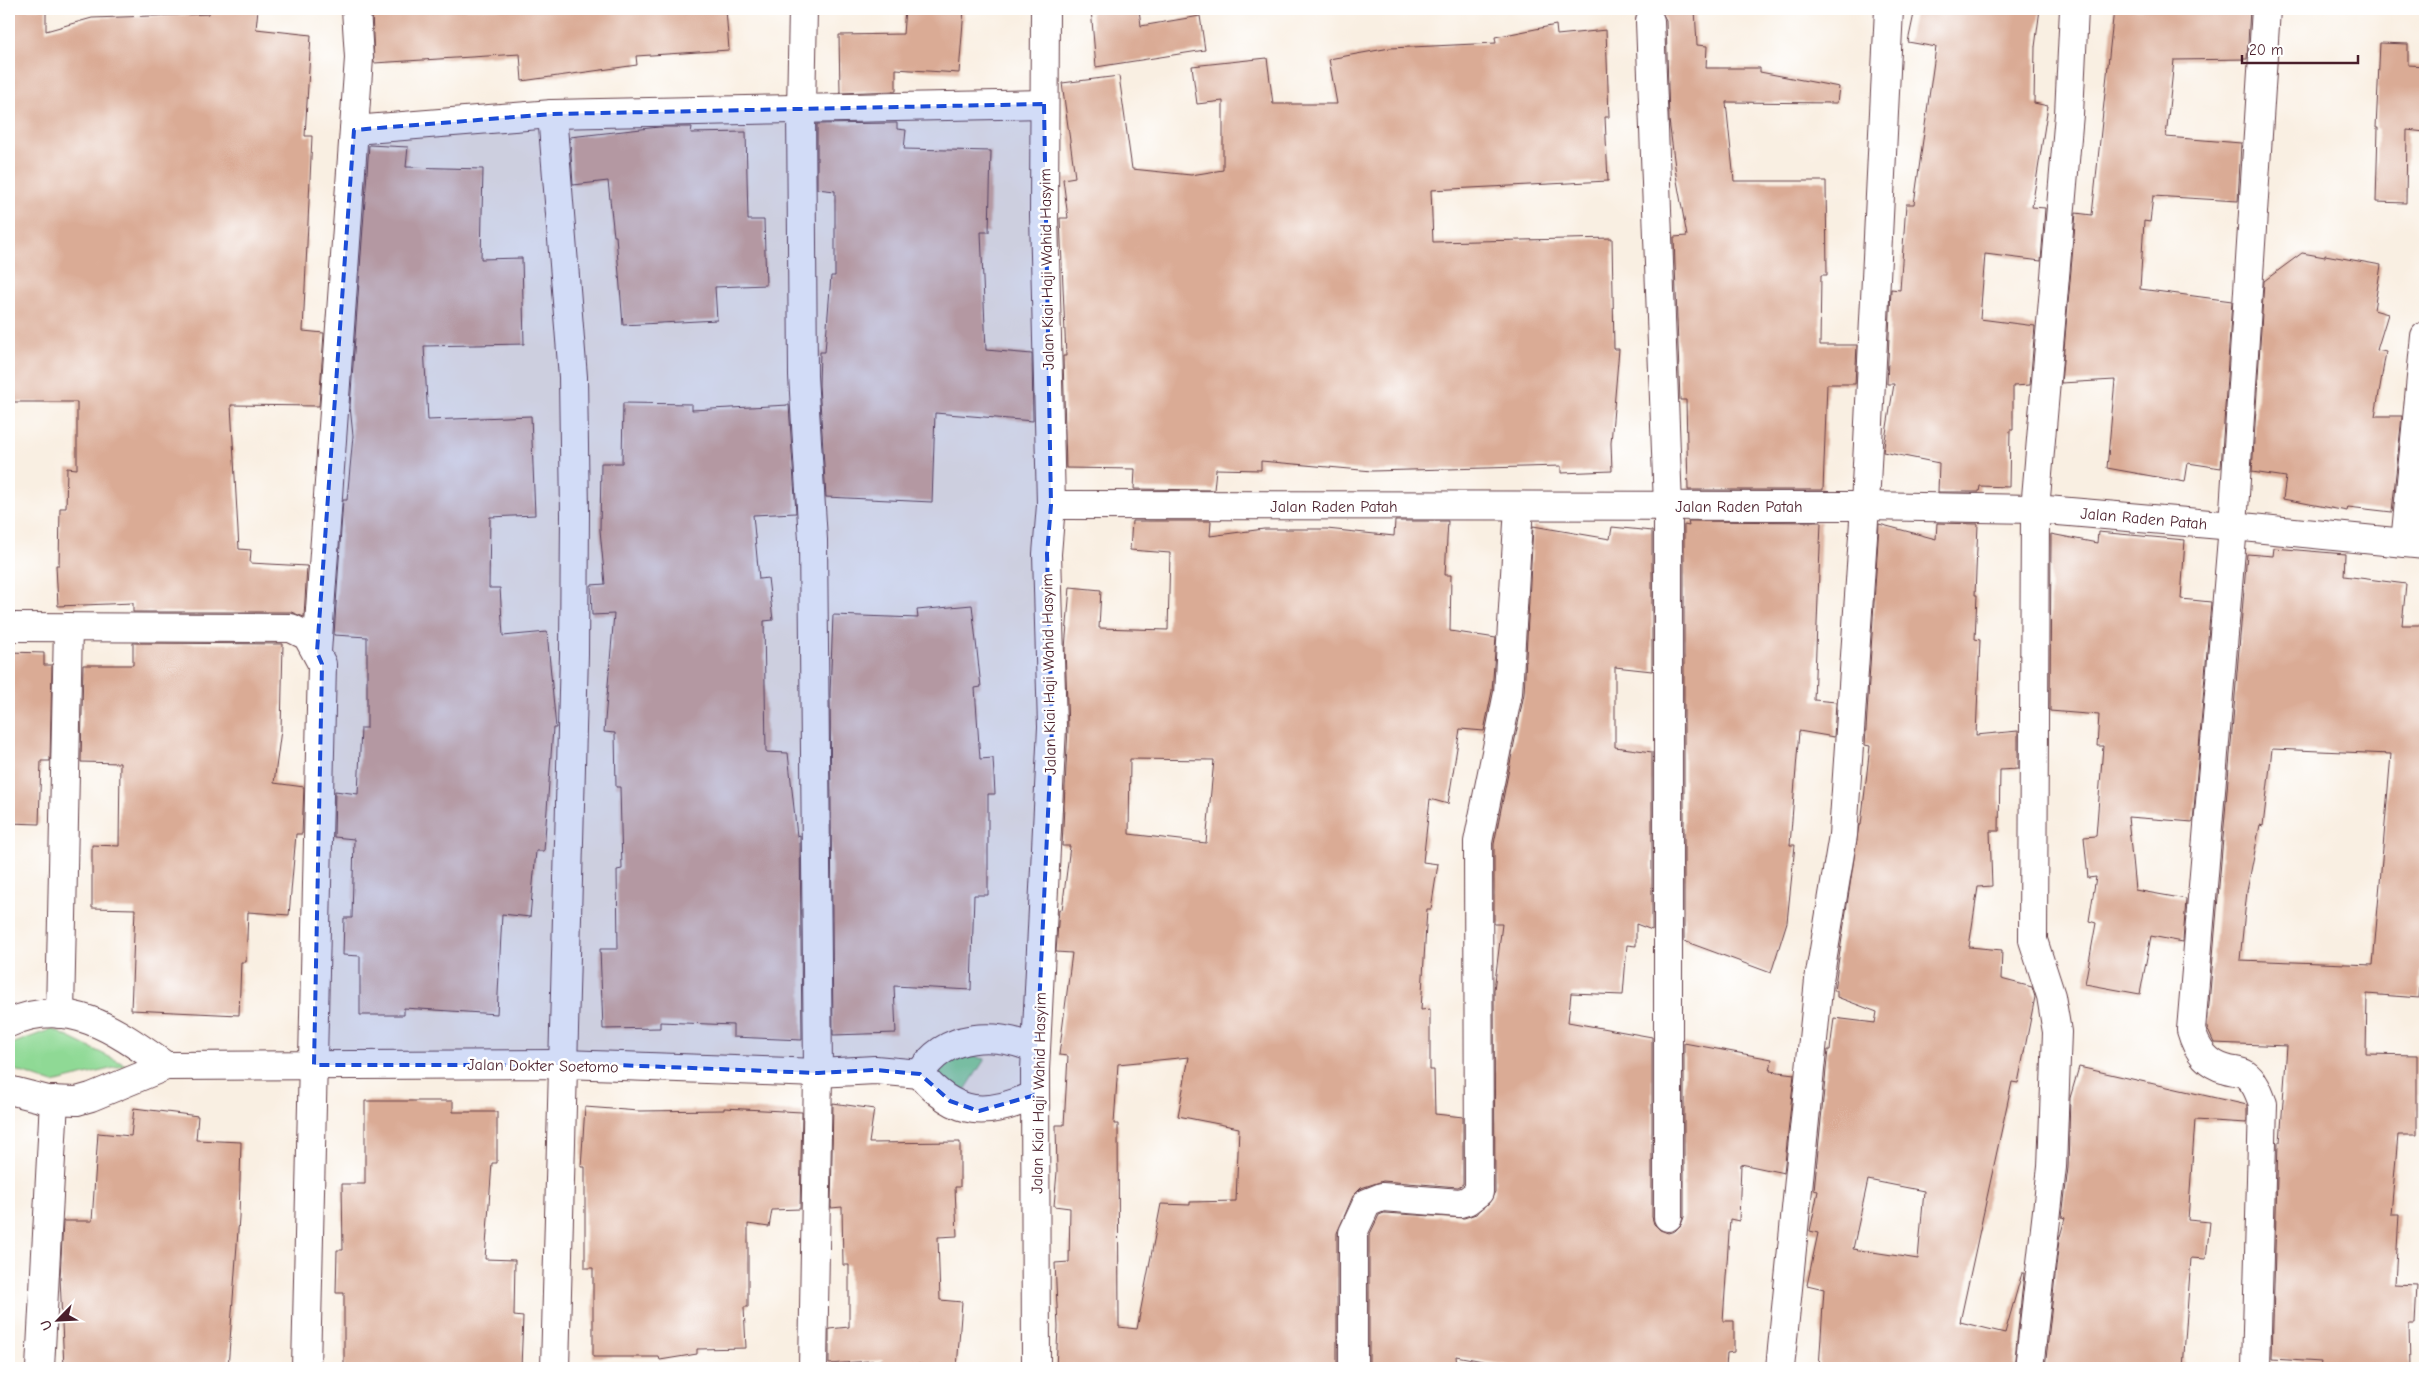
<svg xmlns="http://www.w3.org/2000/svg" width="2434" height="1377" font-family="'Comic Neue',sans-serif">
<rect width="100%" height="100%" fill="#fff"/>
<filter id="ink" filterUnits="userSpaceOnUse"><feTurbulence type="fractalNoise" baseFrequency=".02" numOctaves="2"/><feDisplacementMap in="SourceGraphic" scale="10" xChannelSelector="R" yChannelSelector="G"/><feConvolveMatrix kernelMatrix="1 2 1 2 8 2 1 2 1" color-interpolation-filters="sRGB"/></filter>
<filter id="wash" filterUnits="userSpaceOnUse"><feTurbulence type="fractalNoise" baseFrequency=".0096" numOctaves="4" result="noise"/><feDisplacementMap in="SourceGraphic" scale="20" xChannelSelector="R" yChannelSelector="G"/><feGaussianBlur stdDeviation="1.12" result="paint"/><feColorMatrix in="noise" values="0 0 0 0 0 0 0 0 0 0 0 0 0 0 0 0 0 1.4 0 .05"/><feComposite in="paint" operator="in"/></filter>
<g filter="url(#wash)">
<rect width="100%" height="100%" fill="#f9efe2"/>
<g fill="#8fd995" stroke="#6c7c60">
<polygon points="52,1029 126,1065 53,1083 9,1068 9,1045"/>
<polygon points="958,1054 985,1059 965,1090 936,1076"/>
</g>
<g id="blocks">
<g fill="#daab95" fill-rule="evenodd">
<polygon points="9,9 46,9 46,31 92,18 209,14 210,9 258,9 256,29 311,35 305,136 312,136 303,331 324,333 319,406 231,405 239,549 251,550 250,563 307,566 304,617 291,612 133,612 133,603 58,606 56,565 59,565 60,508 66,508 67,468 77,469 77,402 9,402"/>
<polygon points="372,9 726,9 729,50 636,56 637,65 522,81 520,54 374,63"/>
<polygon points="905,9 964,9 959,73 896,69 896,91 840,93 839,35 903,34"/>
<polygon points="1091,9 1139,9 1141,26 1200,16 1205,50 1096,67"/>
<polygon points="1660,9 1695,9 1697,45 1707,46 1706,68 1760,68 1760,72 1839,87 1837,103 1726,102 1734,181 1826,181 1827,275 1821,275 1820,345 1857,345 1855,384 1827,384 1823,490 1688,490 1686,400 1680,400 1674,237 1687,236 1676,175 1669,120 1666,20"/>
<polygon points="1915,9 2040,9 2035,47 2034,103 2048,106 2032,207 2045,208 2041,261 1985,254 1980,319 2035,326 2030,385 2013,386 2013,430 2010,430 2009,487 1980,486 1979,492 1938,492 1939,463 1883,452 1894,384 1887,384 1891,289 1900,290 1906,204 1914,204 1936,47 1908,42"/>
<polygon points="2114,9 2250,9 2247,59 2174,60 2166,137 2241,143 2238,201 2153,196 2150,222 2144,221 2140,289 2232,301 2221,468 2188,463 2185,482 2107,468 2115,380 2061,383 2076,213 2092,215"/>
<polygon points="1556,25 1557,35 1606,30 1609,117 1605,117 1608,181 1431,190 1433,242 1612,238 1614,349 1619,349 1611,443 1612,471 1561,473 1561,466 1372,471 1261,461 1261,470 1216,469 1214,490 1134,489 1135,469 1066,468 1063,356 1066,356 1060,218 1068,218 1063,179 1075,177 1062,83 1119,76 1132,169 1191,175 1223,170 1223,101 1197,104 1192,66 1267,58 1273,104 1337,104 1329,59 1390,48 1496,43 1495,37"/>
<polygon points="2380,43 2408,44 2408,65 2425,66 2425,132 2407,130 2406,203 2376,202 2378,128 2376,128"/>
<polygon points="897,123 897,129 906,130 904,149 991,151 989,232 981,232 986,350 1032,354 1033,421 935,413 932,502 826,497 819,385 820,352 825,352 831,276 835,276 835,191 817,189 817,124"/>
<polygon points="659,127 692,127 691,133 746,132 748,220 764,220 766,285 715,287 717,320 623,325 616,236 614,236 608,181 573,185 570,137"/>
<polygon points="369,145 408,147 406,167 483,169 481,259 522,258 524,344 424,346 428,420 531,416 535,515 490,517 489,588 500,588 503,636 547,632 556,728 553,728 544,851 536,851 530,917 502,914 497,1014 404,1008 404,1015 360,1015 360,956 343,955 344,918 352,918 354,839 334,837 335,791 358,794 361,728 367,728 367,637 334,635 343,500 347,500 353,436 350,406"/>
<polygon points="2302,253 2325,257 2325,255 2381,265 2374,310 2388,314 2377,350 2386,352 2375,416 2402,416 2392,512 2348,507 2347,511 2283,499 2286,477 2252,472 2264,281"/>
<polygon points="623,403 692,404 692,410 789,405 796,513 753,515 759,579 768,578 773,620 764,621 766,752 788,753 797,836 800,835 802,1040 733,1037 733,1025 660,1022 660,1028 603,1029 600,949 618,949 617,870 622,869 620,787 616,787 615,733 604,732 614,614 592,615 591,585 605,584 600,530 601,463 622,463"/>
<path d="M1132,521H1211L1210,536L1264,529H1327L1394,536L1395,521H1448L1445,575H1451L1450,631L1496,638L1492,691L1484,731L1460,729L1448,804L1430,799L1423,862L1438,864L1431,909H1427L1421,1010L1430,1009V1070H1434L1435,1114L1463,1117V1184L1458,1187L1383,1181L1361,1188L1353,1196L1337,1233V1366H1313V1368H1056L1058,1327L1055,1263L1069,1262L1070,1208L1054,1206L1057,1172L1056,1125H1064L1068,1056L1059,1055L1072,953L1056,952L1059,909L1062,910L1070,846H1062L1068,728L1065,649L1070,587L1101,590L1099,628L1168,630L1170,553L1130,550ZM1130,759L1214,760L1206,843L1129,834ZM1189,1057L1178,1116L1239,1128L1236,1201L1190,1202V1205L1161,1204L1137,1329L1119,1327L1118,1124H1114L1118,1064Z"/>
<polygon points="1688,521 1821,522 1814,700 1836,702 1834,737 1799,731 1790,845 1795,845 1787,922 1771,973 1684,941 1684,525 1689,526"/>
<path d="M1937,523L1978,524L1975,595H1977L1975,639L1980,640L1976,735L2018,731V769L2000,770L1999,831H1990L1992,886L1978,887L1969,947L2002,950L2001,979L2032,987L2035,997L2018,1083L2012,1082L1960,1322L2005,1333L2022,1273H2024L2014,1368H1819L1824,1289L1807,1285L1818,1233L1810,1231L1818,1191L1814,1190L1828,1050H1830L1834,1018L1875,1023L1877,1012L1837,997V991H1834L1859,825H1861L1870,746L1865,745L1879,524L1936,539ZM1868,1180L1924,1191L1918,1259L1853,1249Z"/>
<polygon points="1533,526 1610,539 1612,527 1652,531 1652,671 1615,667 1615,747 1652,752 1652,930 1636,924 1636,946 1627,945 1623,995 1571,993 1568,1022 1652,1037 1652,1217 1654,1224 1660,1230 1668,1233 1675,1231 1681,1225 1684,1217 1684,1043 1772,1059 1770,1071 1794,1074 1784,1173 1741,1164 1739,1221 1730,1219 1723,1321 1734,1321 1734,1352 1727,1353 1726,1368 1521,1368 1456,1356 1457,1368 1416,1368 1416,1365 1369,1365 1369,1236 1379,1215 1384,1213 1464,1218 1476,1214 1488,1204 1495,1192 1494,990 1502,924 1494,924 1494,844 1524,694"/>
<polygon points="2098,532 2185,540 2181,599 2211,602 2193,822 2128,817 2135,890 2186,899 2183,942 2151,936 2140,994 2085,984 2096,923 2089,921 2096,877 2088,878 2084,837 2096,836 2103,746 2097,746 2099,715 2050,711 2051,534 2097,543"/>
<path d="M2274,548L2345,554L2344,576L2406,584L2402,625H2425V926L2419,998L2367,994L2366,1054L2417,1055V1135H2398L2391,1214H2399L2395,1284L2417,1285L2415,1324H2409L2410,1368H2320L2321,1362L2272,1359L2278,1142H2280L2287,1046L2214,1043L2207,1028L2247,554L2273,556ZM2272,749L2391,754L2373,965L2240,960L2247,891L2260,825L2263,826Z"/>
<polygon points="972,605 981,687 975,688 980,759 993,758 995,794 988,794 988,895 974,895 971,990 894,986 896,1033 833,1035 830,694 833,615 918,618 917,610"/>
<polygon points="133,643 283,644 281,730 274,783 304,787 302,834 296,834 289,915 248,912 246,962 241,962 239,1015 131,1010 135,909 92,908 92,845 119,846 120,763 81,762 83,665 133,665"/>
<polygon points="9,652 44,653 44,665 52,665 50,761 41,761 39,824 9,823"/>
<polygon points="2079,1067 2247,1105 2247,1123 2195,1120 2188,1220 2210,1222 2206,1259 2191,1258 2183,1368 2045,1368 2059,1240 2065,1218 2062,1217 2068,1168 2070,1098"/>
<polygon points="365,1101 453,1101 453,1112 497,1112 497,1163 492,1163 485,1259 515,1260 514,1316 523,1317 521,1368 344,1368 344,1293 336,1293 337,1250 343,1250 342,1184 365,1184"/>
<polygon points="833,1103 874,1109 869,1143 960,1142 960,1187 955,1187 957,1236 938,1237 940,1300 962,1302 957,1368 917,1364 917,1368 882,1368 883,1360 829,1364 829,1329 849,1327 849,1265 843,1265 842,1207 831,1208"/>
<polygon points="585,1107 639,1111 724,1110 724,1108 802,1112 800,1209 772,1210 769,1227 748,1224 748,1307 744,1307 746,1348 697,1349 697,1354 660,1360 659,1357 593,1357 593,1268 585,1268 585,1167 581,1167"/>
<polygon points="134,1108 198,1116 196,1140 241,1142 239,1217 228,1368 64,1368 60,1277 63,1221 92,1221 98,1133 131,1136"/>
</g>
</g>
</g>
<g filter="url(#ink)">
<use href="#blocks" fill-opacity="0" stroke="#643e46" stroke-width="1"/>
<g fill="none" stroke-linecap="round" stroke-linejoin="round">
<defs>
<g id="minor">
<polyline points="803,9 801,109 803,376 813,540 818,1073 813,1368"/>
<polyline points="1650,21 1668,506 1668,1217"/>
<polyline points="552,114 573,377 575,514 574,654 555,1368"/>
<polyline points="354,130 552,114 1044,104"/>
<polyline points="1051,505 1865,506 2035,509 2233,526 2425,545"/>
<polyline points="2405,543 2425,336"/>
<polyline points="9,627 291,628 307,636 322,664 306,1368"/>
<polyline points="317,652 359,58 356,9"/>
<polyline points="60,1014 68,627"/>
<polyline points="40,1368 54,1100"/>
<polyline points="1353,1368 1353,1233 1367,1203 1382,1197 1460,1203 1467,1201 1479,1192 1478,842 1508,693 1519,506"/>
<polyline points="1780,1368 1819,980 1843,835 1865,506 1889,9"/>
<polyline points="2029,1368 2052,1167 2057,1032 2051,996 2033,940 2035,509 2069,114 2074,9"/>
<path d="M2256,1368L2263,1104C2259,1093 2255,1081 2245,1074C2240,1071 2231,1071 2226,1069C2206,1064 2196,1048 2191,1030L2233,526L2266,9"/>
</g>
<g id="tertiary">
<path d="M9,1023C69,995 118,1032 166,1066"/>
<path d="M920,1074C945,1032 995,1032 1036,1049"/>
<path d="M920,1074C956,1117 987,1117 1035,1095"/>
<polyline points="9,1090 48,1100 77,1101 91,1097 166,1066 564,1064 818,1073 875,1070 920,1074"/>
<polyline points="1036,1368 1035,1070 1052,727 1047,554 1051,505 1044,214 1045,9"/>
</g>
</defs>
<use href="#minor" stroke="#643e46" stroke-width="30"/>
<use href="#tertiary" stroke="#643e46" stroke-width="30"/>
<use href="#minor" stroke="#fff" stroke-width="28"/>
<use href="#tertiary" stroke="#fff" stroke-width="28"/>
</g>
</g>
<path fill="#1d4ed8" fill-opacity="0.2" stroke="#1d4ed8" stroke-width="4" stroke-dasharray="10 6" stroke-linejoin="round" d="M1044,104L1051,505L1047,554L1052,727L1035,1095L979,1111L950,1101L920,1074L875,1070L818,1073L615,1065H314L322,664L317,652L354,130L552,114Z"/>
<g text-anchor="middle" stroke-width="5" stroke-linejoin="round" paint-order="stroke">
<g font-size="16" fill="#4a1f2b" stroke="#fff">
<text transform="translate(1046 269) rotate(-91)" y="6">Jalan Kiai Haji Wahid Hasyim</text>
<text x="1334" y="512">Jalan Raden Patah</text>
<text x="1739" y="512">Jalan Raden Patah</text>
<text transform="translate(2144 518) rotate(5)" y="6">Jalan Raden Patah</text>
<text transform="translate(1048 674) rotate(-91)" y="6">Jalan Kiai Haji Wahid Hasyim</text>
<text transform="translate(543 1065) rotate(1)" y="6">Jalan Dokter Soetomo</text>
<text transform="translate(1038 1093) rotate(-89)" y="6">Jalan Kiai Haji Wahid Hasyim</text>
</g>
</g>
<rect width="2434" height="1377" fill="none" stroke="#fff" stroke-width="30"/>
<g transform="translate(58 1320) rotate(246)" stroke="#ffffff" stroke-width="4" paint-order="stroke">
<path d="M0-4L9 19L0 12L-9 19Z" fill="#4a1f2b"/>
<text y="-8" font-size="14" font-weight="bold" text-anchor="middle" fill="#4a1f2b">U</text>
</g>
<path d="M2242 55v8h116v-8" fill="none" stroke="#4a1f2b" stroke-width="2.5"/>
<text x="2249" y="55" font-size="15" fill="#4a1f2b" stroke="#ffffff" stroke-width="4" paint-order="stroke">20 m</text>
</svg>
